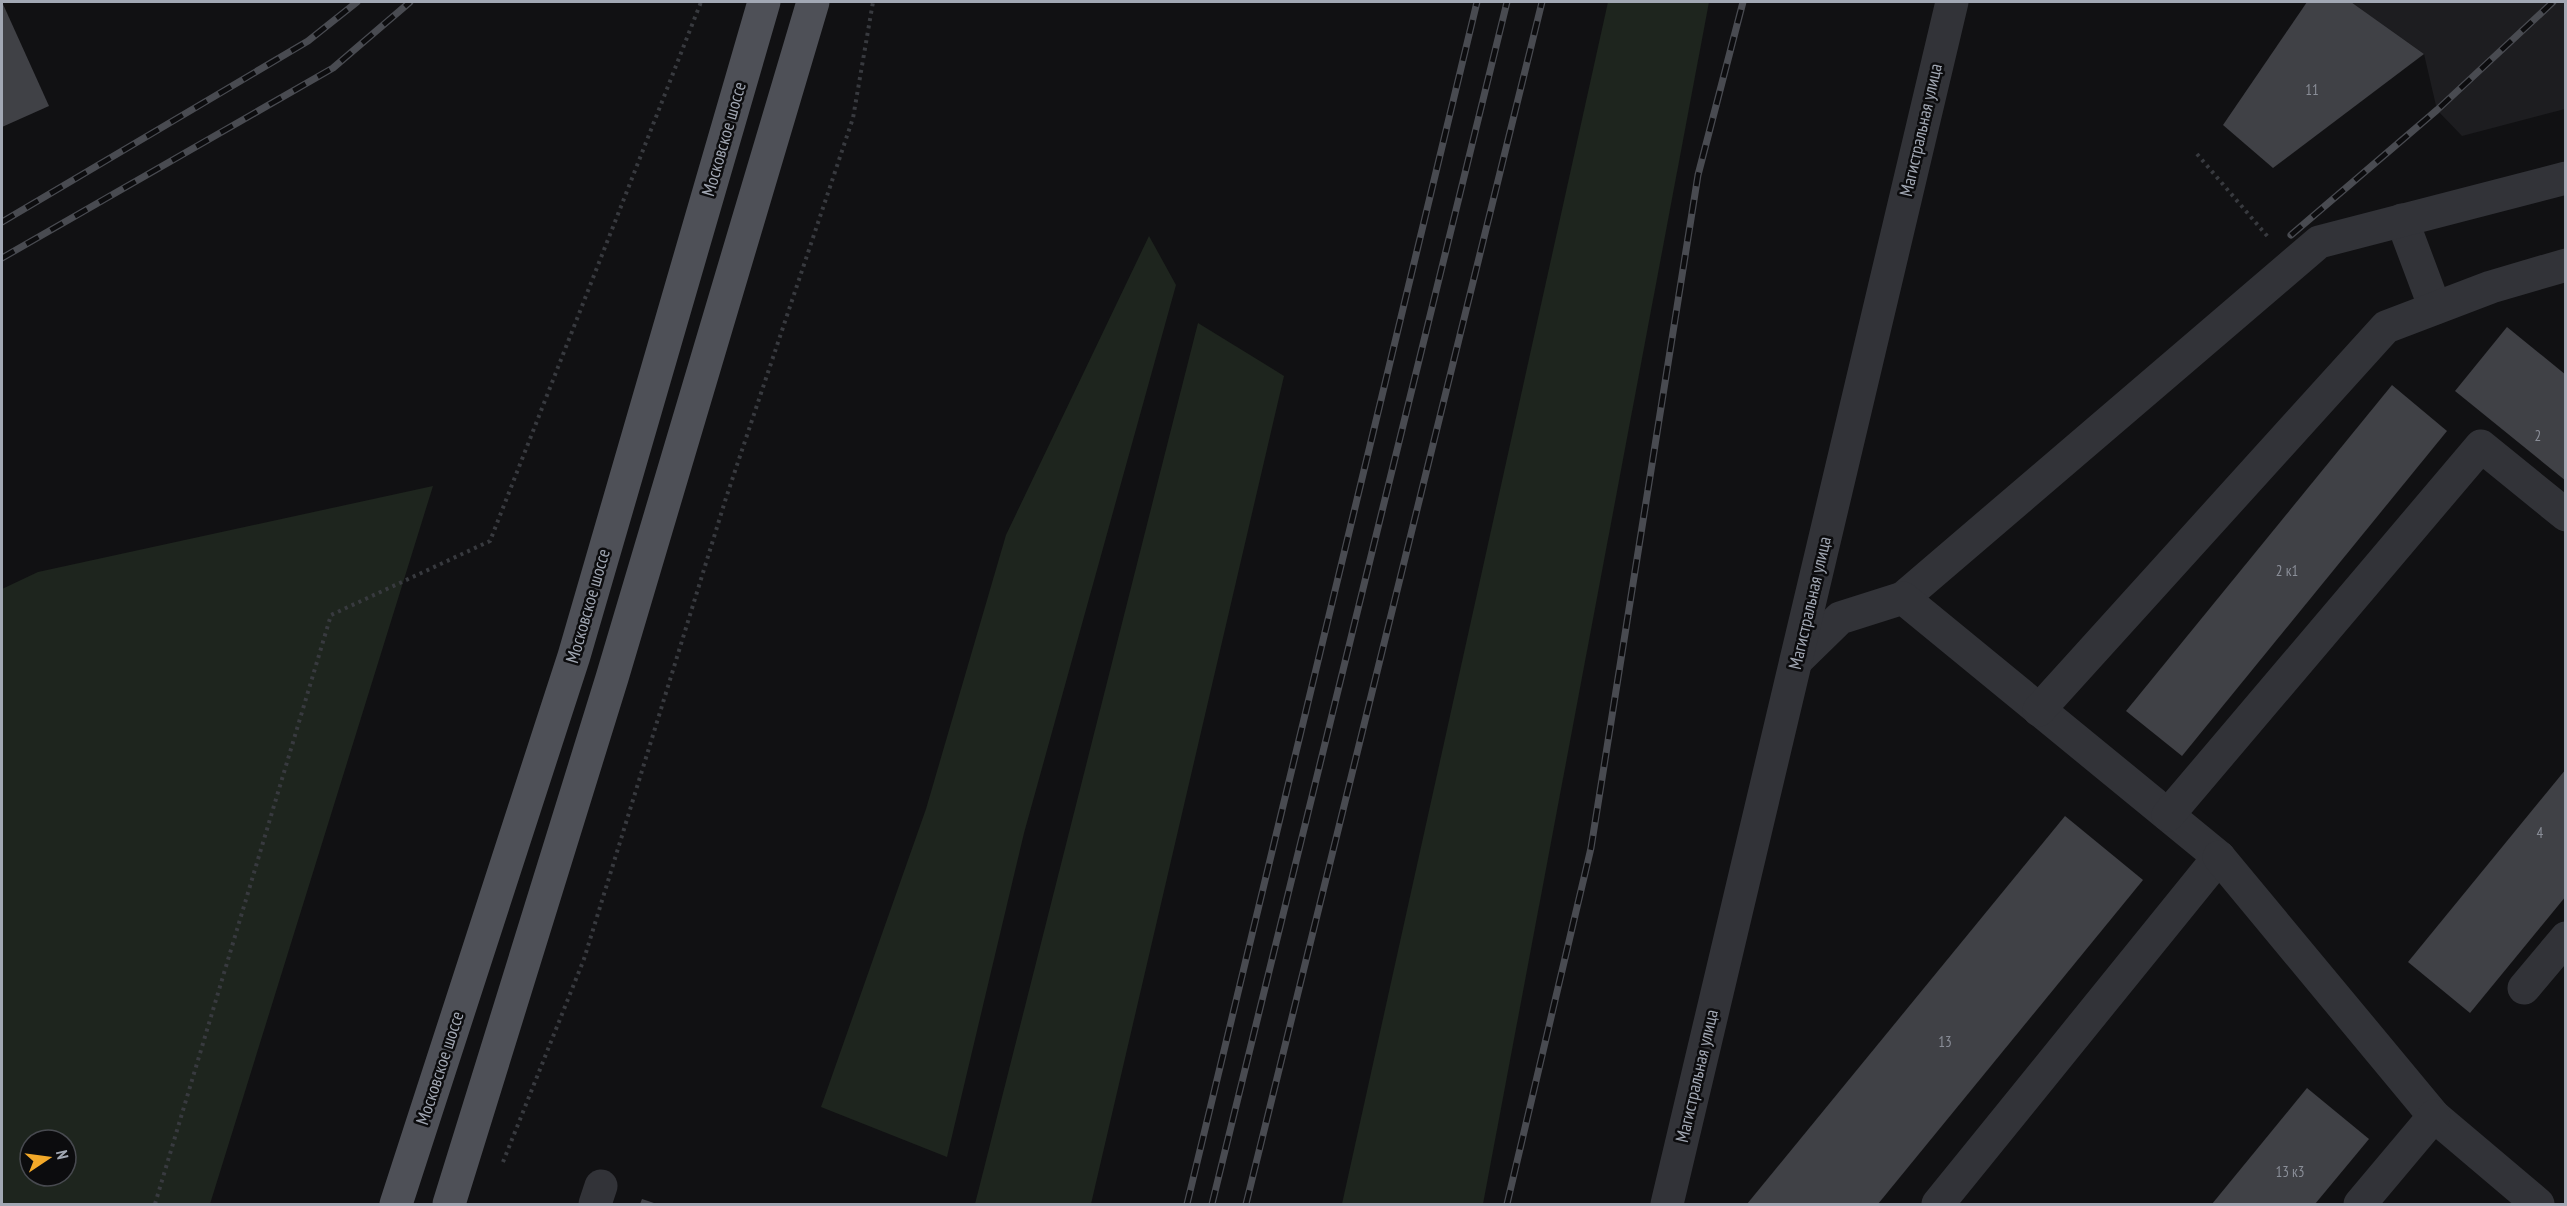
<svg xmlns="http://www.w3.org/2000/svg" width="2567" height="1206" font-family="'PT Sans Narrow',sans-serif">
<rect width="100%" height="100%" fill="#111113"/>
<polygon fill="#1d1d20" points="2351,2 2565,2 2565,109 2462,136 2437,110 2424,54"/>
<g fill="#1e251e" fill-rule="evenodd">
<polygon points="1608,2 1709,2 1483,1204 1342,1204"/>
<polygon points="1149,236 1176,285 1024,833 947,1157 821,1107 926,809 1006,535"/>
<polygon points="1198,323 1284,376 1091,1204 975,1204"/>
<path d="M433,486L210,1204H2V589L38,572ZM30,1140H66V1176H30Z"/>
</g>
<g fill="#404146">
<polygon points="2,2 49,106 2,127"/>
<polygon points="2307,2 2351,2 2424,54 2273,168 2223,125"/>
<polygon points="2507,327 2566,375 2566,481 2455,391"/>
<polygon points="2392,385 2447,431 2182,756 2126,711"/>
<polygon points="2566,769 2566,896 2470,1013 2408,962"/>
<polygon points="2065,816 2143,880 1878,1204 1747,1204"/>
<polygon points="2307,1088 2369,1139 2315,1204 2212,1204"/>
<polygon points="642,1199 657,1204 640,1204"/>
</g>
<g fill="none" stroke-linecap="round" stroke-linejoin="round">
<g stroke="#383a3f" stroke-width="4" stroke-dasharray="3 4.5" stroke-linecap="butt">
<polyline points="2197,154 2268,237"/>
<polyline points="503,1162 584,959 726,498 853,118 873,2"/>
<polyline points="155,1204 331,615 490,541 701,2"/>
</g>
<g stroke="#323338" stroke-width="33">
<polyline points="2402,220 2435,308"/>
<polyline points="1903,598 2319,242 2566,178"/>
<polyline points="1797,660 1840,618 1903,598 2219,857 1938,1204"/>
<polyline points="2039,710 2386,327 2491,287 2566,265"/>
<polyline points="2168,815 2481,446 2566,515"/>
<polyline points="2219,857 2434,1116 2538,1204"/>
<polyline points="2524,988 2566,938"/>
<polyline points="595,1204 601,1186"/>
<polyline points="1667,1204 1952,2"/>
<polyline points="2360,1204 2434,1116"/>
</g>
<g stroke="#4e5057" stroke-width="33">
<polyline points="396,1204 574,656 764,2"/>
<polyline points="449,1204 612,678 813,2"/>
</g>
<defs>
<g id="rail">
<polyline points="2,222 308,41 357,2"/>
<polyline points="2291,235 2437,110 2553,2"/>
<polyline points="2,258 333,68 410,2"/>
<polyline points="1187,1204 1477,2"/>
<polyline points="1212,1204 1507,2"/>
<polyline points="1246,1204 1542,2"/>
<polyline points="1507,1204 1591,848 1698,175 1743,2"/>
</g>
</defs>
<use href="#rail" stroke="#494b51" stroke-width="7"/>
<use href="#rail" stroke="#0c0c0e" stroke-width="4.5" stroke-dasharray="14" stroke-linecap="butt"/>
</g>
<g text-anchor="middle" stroke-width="5" stroke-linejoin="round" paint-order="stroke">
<g font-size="15" fill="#8a8e98">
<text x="2312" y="95">11</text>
<text x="2538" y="441">2</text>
<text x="2287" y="576">2 к1</text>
<text x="2540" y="838">4</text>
<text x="1945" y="1047">13</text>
<text x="2290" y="1177">13 к3</text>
</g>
<g font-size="18" fill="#a2a8b4" stroke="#0c0c0e">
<text transform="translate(1921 130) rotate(-77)" y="6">Магистральная улица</text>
<text transform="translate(724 139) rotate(-74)" y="6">Московское шоссе</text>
<text transform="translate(1810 603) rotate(-77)" y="6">Магистральная улица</text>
<text transform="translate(588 606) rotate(-74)" y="6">Московское шоссе</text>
<text transform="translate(440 1068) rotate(-72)" y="6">Московское шоссе</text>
<text transform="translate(1697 1076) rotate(-77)" y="6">Магистральная улица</text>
</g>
</g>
<rect width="2567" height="1206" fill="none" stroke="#a2a8b4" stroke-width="6"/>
<g transform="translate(48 1158) rotate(77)"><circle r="28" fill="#0c0c0e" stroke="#484a50" stroke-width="1.5"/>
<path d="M0-4.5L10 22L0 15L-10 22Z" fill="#f3a929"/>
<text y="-9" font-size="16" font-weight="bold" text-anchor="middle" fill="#a2a8b4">N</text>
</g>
</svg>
